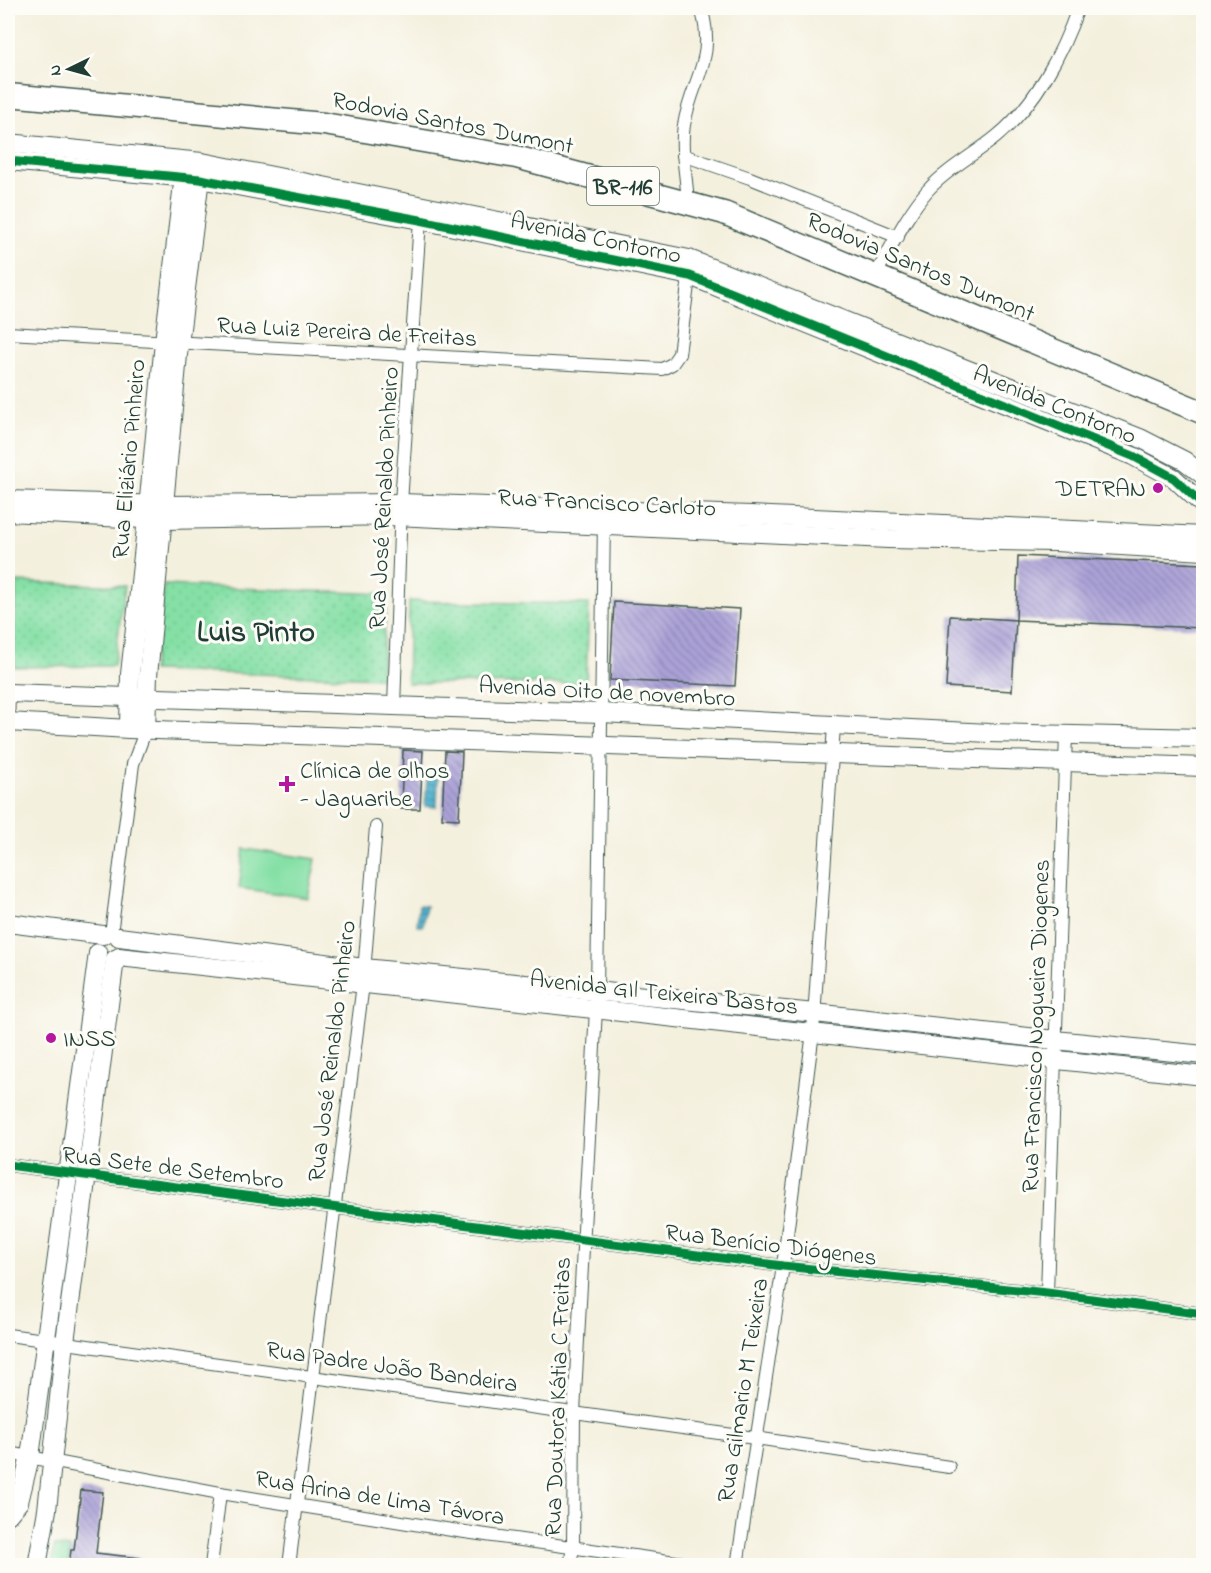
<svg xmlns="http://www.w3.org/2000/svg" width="1211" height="1573" font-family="'Indie Flower',sans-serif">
<defs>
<pattern id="grass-dots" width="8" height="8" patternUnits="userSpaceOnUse" patternTransform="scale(1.5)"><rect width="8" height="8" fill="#85e0a6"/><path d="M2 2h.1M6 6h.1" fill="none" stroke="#72c190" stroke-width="1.8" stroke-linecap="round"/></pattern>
<pattern id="water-rules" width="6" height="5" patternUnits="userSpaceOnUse" patternTransform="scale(1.5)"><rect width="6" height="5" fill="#50b2cf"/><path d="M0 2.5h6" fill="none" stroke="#4292a9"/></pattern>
<pattern id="building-back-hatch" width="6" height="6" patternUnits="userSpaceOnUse" patternTransform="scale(1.5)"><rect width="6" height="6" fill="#aca2d8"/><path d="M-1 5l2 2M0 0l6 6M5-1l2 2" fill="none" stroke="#8b85b0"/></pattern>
</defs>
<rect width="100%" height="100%" fill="#fdfcf7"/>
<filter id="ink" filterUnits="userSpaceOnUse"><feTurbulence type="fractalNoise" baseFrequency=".0167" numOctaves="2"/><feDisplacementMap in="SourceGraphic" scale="12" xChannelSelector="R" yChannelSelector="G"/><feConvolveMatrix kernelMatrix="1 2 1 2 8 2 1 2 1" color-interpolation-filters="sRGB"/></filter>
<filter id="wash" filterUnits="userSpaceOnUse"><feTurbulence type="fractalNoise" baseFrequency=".008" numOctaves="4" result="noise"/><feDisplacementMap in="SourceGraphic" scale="24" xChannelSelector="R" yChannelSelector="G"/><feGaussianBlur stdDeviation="1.35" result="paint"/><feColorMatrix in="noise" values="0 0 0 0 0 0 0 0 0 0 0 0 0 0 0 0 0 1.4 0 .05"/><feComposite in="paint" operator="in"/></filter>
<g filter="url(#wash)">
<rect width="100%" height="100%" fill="#f4f0de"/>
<g fill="url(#grass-dots)" stroke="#528e6d" stroke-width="1.5">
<polygon points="17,582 125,586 114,666 11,667"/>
<polygon points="164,585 387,594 381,678 152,671"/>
<polygon points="409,601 589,604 586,684 407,683"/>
<polygon points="54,1546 70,1548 68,1565 52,1565"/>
</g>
<polygon fill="#85e0a6" stroke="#528e6d" stroke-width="1.5" points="244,849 316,859 308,898 239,888"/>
<g fill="url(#water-rules)" stroke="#387882" stroke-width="1.5">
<polygon points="427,778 438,778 437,807 425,806"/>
<polygon points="419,905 426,906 423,926 417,926"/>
</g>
<g id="blocks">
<g fill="url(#building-back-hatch)">
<polygon points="1018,556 1203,564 1203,628 1016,620"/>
<polygon points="614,602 740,609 735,686 610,680"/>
<polygon points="950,616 1016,620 1012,691 946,687"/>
<polygon points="403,750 423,751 420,809 401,809"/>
<polygon points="445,751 462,752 459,819 442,818"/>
<polygon points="81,1490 103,1492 96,1553 140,1558 139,1566 69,1566 71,1550 74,1550"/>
</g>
</g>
</g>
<g filter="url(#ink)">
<use href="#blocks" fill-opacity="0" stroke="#3f584e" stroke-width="1.5"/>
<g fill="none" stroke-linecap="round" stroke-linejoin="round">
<defs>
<g id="street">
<polyline points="683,155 750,178 898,237"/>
<path d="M688,204C687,178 680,151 684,125C692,78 717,59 701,8"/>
<path d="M875,276C891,248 906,215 928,190C947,169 974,155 996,137C1035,105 1062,54 1078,8"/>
<polyline points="8,333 662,369 672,364 679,354 690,270"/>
<polyline points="394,707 401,503 420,220"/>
<polyline points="8,728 9,693"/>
<polyline points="111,934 133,764 146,729"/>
<polyline points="8,1165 783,1266 1047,1293 1204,1314"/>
<polyline points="1047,1293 1066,735"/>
<polyline points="8,1335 755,1438 949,1467"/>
<polyline points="8,1453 220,1493 458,1531 704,1566"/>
<polyline points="211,1566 220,1493"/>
<polyline points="289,1566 363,984 376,827"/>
<polyline points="570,1566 573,1547 574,1413 597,991 604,521"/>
<polyline points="737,1566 783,1266 813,1032 834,726"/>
</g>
<g id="secondary">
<polyline points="8,143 202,162 689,259 1140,438 1185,461 1204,476"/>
<polyline points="8,161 200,179 420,220 690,276 1133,456 1174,478 1204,506"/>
<polyline points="9,500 164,505 401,503 751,515 1204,536"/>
<polyline points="8,512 163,520 395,516 888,539 1055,542 1204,551"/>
<polyline points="8,693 601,713 989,733 1204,738"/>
<polyline points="8,722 129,729 1204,767"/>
<polyline points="129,729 130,674 147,519 164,342 185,167"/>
<polyline points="146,729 148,676 179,344 201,170"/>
<polyline points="8,923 103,935"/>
<polyline points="119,937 364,968 815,1013 1055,1040 1204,1055"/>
<polyline points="119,957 1204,1076"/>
<polyline points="8,1515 19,1502 30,1457 98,953"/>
<polyline points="8,1565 8,1566"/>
<polyline points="37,1566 47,1510 65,1342 115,959"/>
</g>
<polyline id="highway" points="8,95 324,124 516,157 724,213 1204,413"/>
</defs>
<use href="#street" stroke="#3f584e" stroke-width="14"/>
<use href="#secondary" stroke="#3f584e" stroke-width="20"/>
<use href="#highway" stroke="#3f584e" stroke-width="25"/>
<use href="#street" stroke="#fff" stroke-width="12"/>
<use href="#secondary" stroke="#fff" stroke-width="18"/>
<use href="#highway" stroke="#fff" stroke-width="22"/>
<defs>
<g id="cycleway">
<polyline points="8,161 200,179 420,220 690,276 1133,456 1174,478 1204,506"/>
<polyline points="8,1165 783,1266 1047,1293 1204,1314"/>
</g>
</defs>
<use href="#cycleway" stroke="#fdfcf7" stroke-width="13"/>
<use href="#cycleway" stroke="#00873e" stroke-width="9"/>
</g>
</g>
<g fill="#b5179e" stroke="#fdfcf7" stroke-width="2">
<circle cx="1158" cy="488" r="6"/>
<path d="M284 775h6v6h6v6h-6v6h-6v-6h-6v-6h6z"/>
<circle cx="51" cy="1038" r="6"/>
</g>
<g text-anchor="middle" stroke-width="6" stroke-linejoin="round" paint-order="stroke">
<rect fill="#fdfcf7" stroke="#62766e" stroke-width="1.5" x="587" y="167" width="72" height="38" rx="4.5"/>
<g font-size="22" font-weight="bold" fill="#1f3d34">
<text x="623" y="194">BR-116</text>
</g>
<g font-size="24" fill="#1f3d34" stroke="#fdfcf7">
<text transform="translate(453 122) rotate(11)" y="8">Rodovia Santos Dumont</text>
<text transform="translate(596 237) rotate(12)" y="8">Avenida Contorno</text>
<text transform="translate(921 266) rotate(23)" y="8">Rodovia Santos Dumont</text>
<text transform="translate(347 331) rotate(3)" y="8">Rua Luiz Pereira de Freitas</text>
<text transform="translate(1055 404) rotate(22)" y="8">Avenida Contorno</text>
<text transform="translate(128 459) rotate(-85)" y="8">Rua Eliziário Pinheiro</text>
<text transform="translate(383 498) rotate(-87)" y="8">Rua José Reinaldo Pinheiro</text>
<text transform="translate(607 502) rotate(3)" y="8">Rua Francisco Carloto</text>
<text transform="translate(607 691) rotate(3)" y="8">Avenida Oito de novembro</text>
<text transform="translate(664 992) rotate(6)" y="8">Avenida GIl Teixeira Bastos</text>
<text transform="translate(1035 1026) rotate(-88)" y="8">Rua Francisco Nogueira Diogenes</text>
<text transform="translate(331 1051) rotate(-83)" y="8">Rua José Reinaldo Pinheiro</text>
<text transform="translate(173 1167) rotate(7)" y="8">Rua Sete de Setembro</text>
<text transform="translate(771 1244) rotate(7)" y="8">Rua Benício Diógenes</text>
<text transform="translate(392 1366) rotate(8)" y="8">Rua Padre João Bandeira</text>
<text transform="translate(742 1390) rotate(-81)" y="8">Rua Gilmario M Teixeira</text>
<text transform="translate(557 1397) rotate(-88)" y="8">Rua Doutora Kátia C Freitas</text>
<text transform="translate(380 1497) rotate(9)" y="8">Rua Arina de Lima Távora</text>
</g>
<g font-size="24" fill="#1f3d34" stroke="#fdfcf7" text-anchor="start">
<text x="1146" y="496" text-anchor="end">DETRAN</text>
<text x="300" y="778">Clínica de olhos<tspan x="300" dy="28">- Jaguaribe</tspan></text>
<text x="63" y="1046">INSS</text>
</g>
<g font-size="30" font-weight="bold" fill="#1f3d34" stroke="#fdfcf7">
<text x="256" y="641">Luis Pinto</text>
</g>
</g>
<rect width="1211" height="1573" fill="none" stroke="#fdfcf7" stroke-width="30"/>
<g transform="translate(69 69) rotate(265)" stroke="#fdfcf7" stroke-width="4.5" paint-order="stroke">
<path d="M0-4.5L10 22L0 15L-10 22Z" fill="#1f3d34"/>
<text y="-9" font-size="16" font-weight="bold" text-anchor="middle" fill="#1f3d34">N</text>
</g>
</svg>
